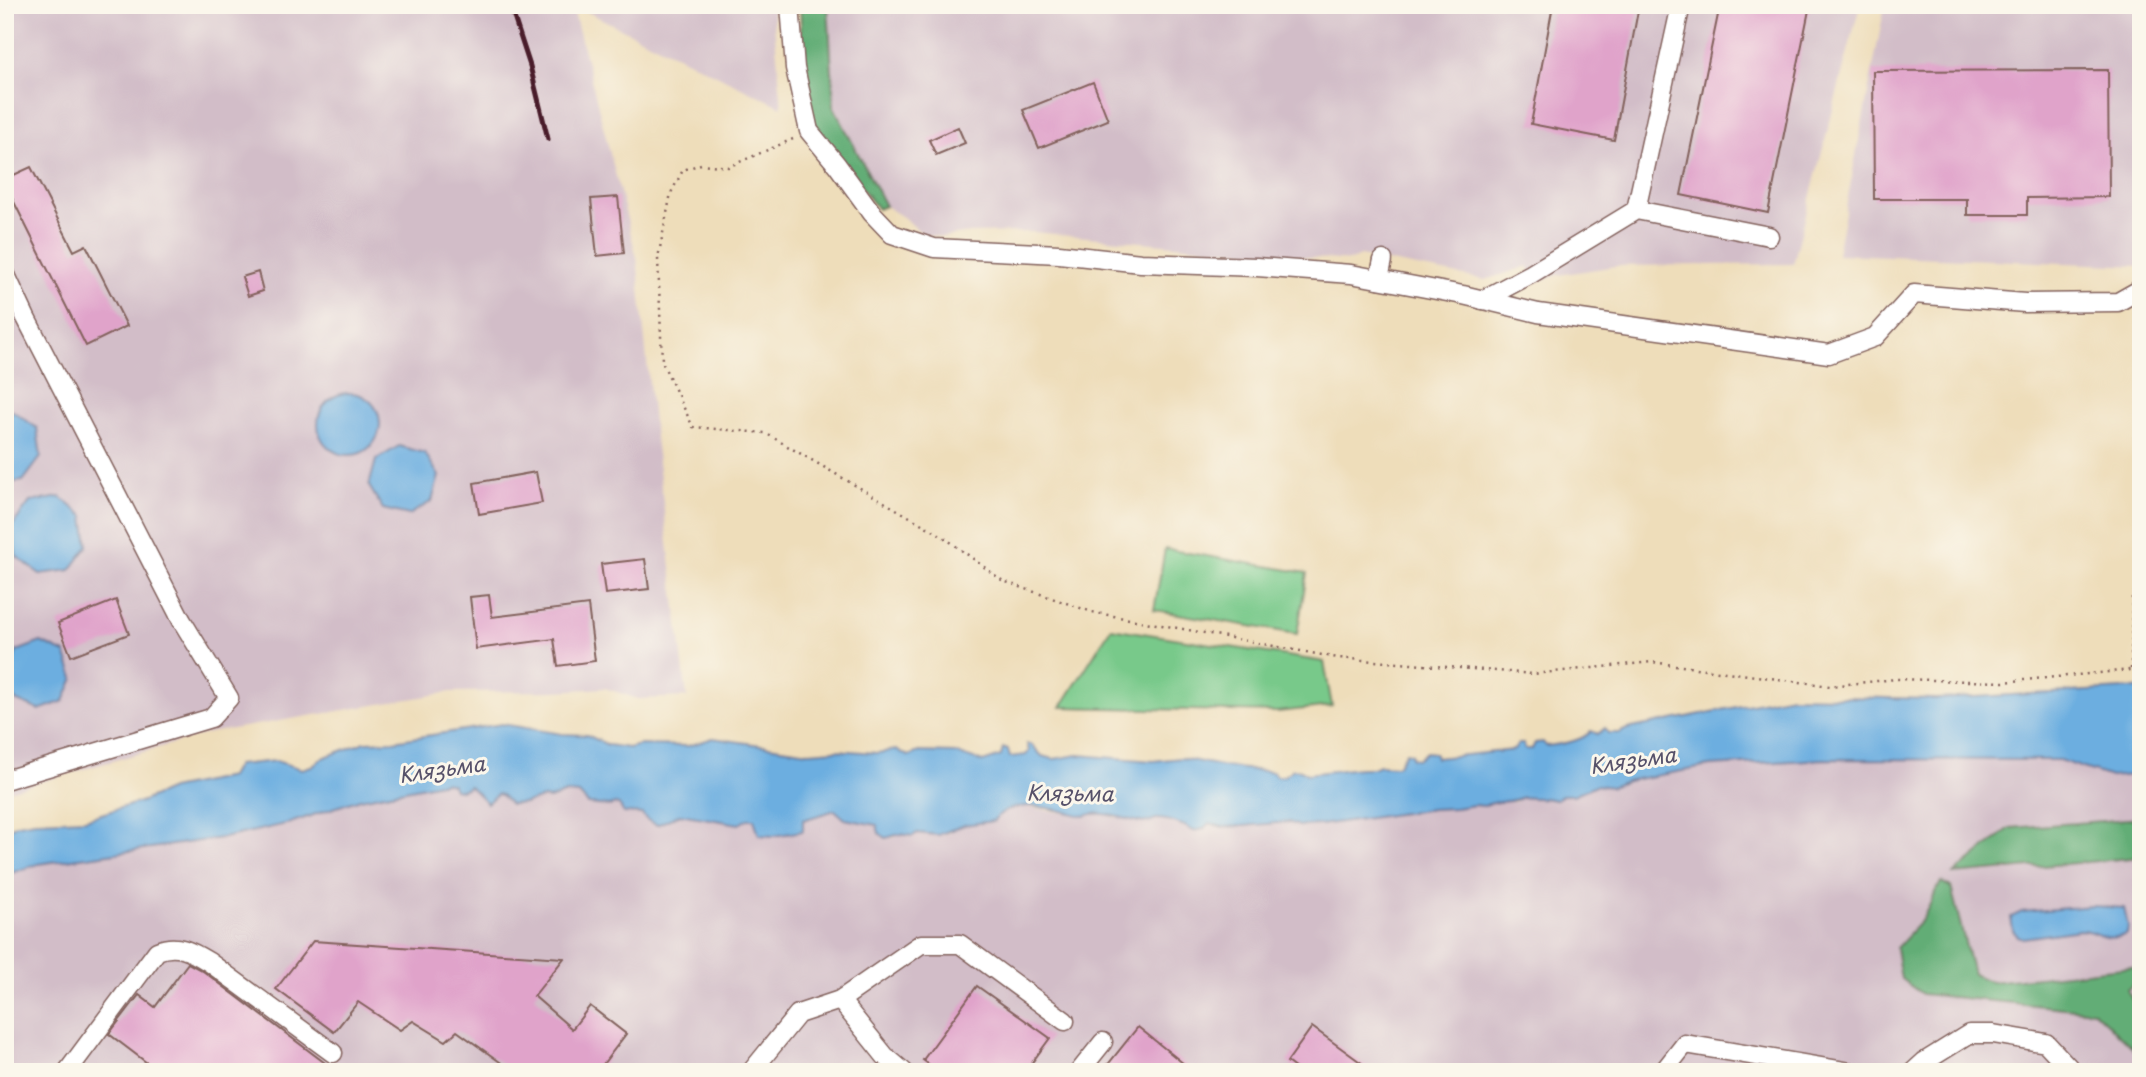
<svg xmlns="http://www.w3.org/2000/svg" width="2146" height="1077" font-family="'Playpen Sans',sans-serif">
<rect width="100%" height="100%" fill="#fbf7ec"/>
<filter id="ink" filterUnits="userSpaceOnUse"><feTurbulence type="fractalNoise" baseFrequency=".0143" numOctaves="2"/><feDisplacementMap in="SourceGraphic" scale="14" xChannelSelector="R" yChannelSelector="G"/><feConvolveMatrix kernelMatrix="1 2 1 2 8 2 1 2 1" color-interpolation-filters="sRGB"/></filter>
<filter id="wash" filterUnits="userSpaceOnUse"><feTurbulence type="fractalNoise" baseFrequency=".00686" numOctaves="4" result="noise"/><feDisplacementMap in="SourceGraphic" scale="28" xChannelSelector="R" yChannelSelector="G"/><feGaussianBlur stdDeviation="1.57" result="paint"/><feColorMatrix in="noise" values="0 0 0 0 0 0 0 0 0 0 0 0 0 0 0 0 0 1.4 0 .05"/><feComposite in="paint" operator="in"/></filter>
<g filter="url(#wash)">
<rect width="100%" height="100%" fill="#eeddba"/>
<g fill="#d2bdc8">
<polygon points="5,5 572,5 637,258 652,413 687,697 638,699 605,688 554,691 451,692 209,733 5,792"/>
<polygon points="573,5 772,5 782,107"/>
<polygon points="828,5 1860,5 1793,264 1616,266 1558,275 1535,282 1528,266 1485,280 1360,256 1349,261 1033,232 970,233 942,237 924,235 903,217 885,206 834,107"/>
<polygon points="1885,5 2141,5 2141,266 1837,254"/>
<polygon points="1824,759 2059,760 2111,777 2141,774 2141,1072 5,1072 5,875 38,864 228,837 290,823 360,799 445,782 464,787 470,786 487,803 497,794 501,795 505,800 525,803 566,793 575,793 579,794 582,800 615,804 634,815 642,814 660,822 680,813 738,824 748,819 754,819 759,835 774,836 803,831 803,820 835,810 845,819 878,825 893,838 900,834 913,836 917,833 938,835 948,833 957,827 993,821 1001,811 1022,806 1065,813 1104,813 1116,818 1126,818 1142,823 1159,818 1169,822 1209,823 1223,827 1289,822 1299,826 1320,825 1432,809 1456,808 1474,805 1484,806 1491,802 1515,802 1523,797 1532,799 1540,796 1555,800 1563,795 1573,795 1597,785 1611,787 1625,781 1710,766"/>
</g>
<g fill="#78c98a" stroke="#61745a" stroke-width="2">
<polygon points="1165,549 1307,573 1297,634 1154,610"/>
<polygon points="1111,628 1324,662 1332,706 1277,712 1061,707"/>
</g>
<g fill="#62ad76" stroke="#566650" stroke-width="2">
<polygon points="800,5 828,5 834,107 885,206 878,209 815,128 803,74"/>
<polygon points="2141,818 2141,857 1954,874 2010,828"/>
<polygon points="1941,882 1951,887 1973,974 1991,982 2141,966 2141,977 2127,990 2141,1015 2141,1056 2094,1011 1922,994 1901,979 1896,948 1922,920"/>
</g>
<g fill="#6caee0" stroke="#5b6686" stroke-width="2">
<circle cx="349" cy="424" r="31"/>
<polygon points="13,411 37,428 41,457 23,481 5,483 5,412"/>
<polygon points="399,446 425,453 439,476 432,501 409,515 383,509 369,486 376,460"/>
<polygon points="60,497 84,516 88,546 70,570 40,574 16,556 12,526 30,502"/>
<polygon points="41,642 65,653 74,678 64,701 39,710 15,700 6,675 17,651"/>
<path d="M2141,688V774L2111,777L2059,760L1824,759L1710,766L1626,781L1611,787L1596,785L1573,795H1563L1555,800C1543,797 1534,799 1523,797C1510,804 1496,799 1484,806L1474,805L1456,808L1432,809L1320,825L1299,826L1289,822L1243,826L1223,827L1209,823L1203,829L1193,831C1186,825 1164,818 1156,819C1150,821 1146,824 1140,822C1122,819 1102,809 1085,816C1055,811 1015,794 993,821L964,825L938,835L917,833L913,836L900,834L886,838L879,833L877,825L845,819L835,810L803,820V831L774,836L759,835L754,819H748L739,824L680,814L657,825L647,820L642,814L624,813L619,805L615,804L609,806L588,804L579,794L566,793L550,799L543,798L525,803L510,804L501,795L497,794L487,803L470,786L461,790L454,789L452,784L445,782L360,799L290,823L228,837L38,864L5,875V830L17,824L35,821L85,819L143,801L171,789L230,777L237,765L276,761L302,769L314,765L322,758L365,742L393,741L502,724L562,734L587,735L608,745L628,748L639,745L688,746L713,738L809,752L835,750L877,753L897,750L908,756L919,752L955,753L983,762L1001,756L1003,748L1008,750L1010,757L1026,755L1029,751L1027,744H1031L1042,756L1054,759L1078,755L1153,761L1181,758L1226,767L1273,772L1276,776H1284L1293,769L1301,770L1307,774L1360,768H1373L1379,765L1397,766L1406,752L1411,753L1412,758L1418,759L1426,752L1434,753L1436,758L1514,750L1518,744H1524L1525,749H1532L1535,743L1543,742L1546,746C1560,744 1582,742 1591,731L1598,734L1605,728L1608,733H1619L1627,729L1791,696L1937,699Z"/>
<path d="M2092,906L2124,908L2128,926L2127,934C2102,944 2100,930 2080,930L2023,938L2018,936L2013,931L2011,917L2022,912Z"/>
</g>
<g id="blocks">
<g fill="#e0a3ca">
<polygon points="1553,5 1639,5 1614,140 1531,124"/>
<polygon points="1720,5 1810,5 1768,213 1681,195"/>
<polygon points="2108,70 2109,197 2027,198 2027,215 1967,215 1967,199 1874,199 1873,71"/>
<polygon points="1093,82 1108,120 1039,148 1023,110"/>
<polygon points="958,127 965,143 936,155 929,140"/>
<polygon points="31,167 74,251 86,245 127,326 86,346 5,184 5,179"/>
<polygon points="618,197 624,253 597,256 591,199"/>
<polygon points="258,272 263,291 248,296 242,277"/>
<polygon points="536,472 542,503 479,514 474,483"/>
<polygon points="645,559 649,589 605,594 601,564"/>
<polygon points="489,595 492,617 588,605 595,661 558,666 554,639 476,649 470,597"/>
<polygon points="116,600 129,634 71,656 58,623"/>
<polygon points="313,941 564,958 534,996 572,1029 590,1006 626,1034 597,1072 514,1072 457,1031 446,1041 413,1021 400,1030 358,1002 334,1032 276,989"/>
<polygon points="188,963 203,971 337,1072 159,1072 109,1034 139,995 155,1007"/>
<polygon points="977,986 1050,1038 1025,1072 939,1072 923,1060"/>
<polygon points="1138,1027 1194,1072 1102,1072"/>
<polygon points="1312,1027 1374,1072 1300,1072 1287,1062"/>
</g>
</g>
</g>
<g filter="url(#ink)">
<use href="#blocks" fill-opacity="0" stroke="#83625d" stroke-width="2"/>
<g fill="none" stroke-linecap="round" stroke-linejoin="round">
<defs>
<g id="minor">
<polyline points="790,5 795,68 809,131 837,165 872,213 892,234 934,248 1059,254 1141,263 1257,267 1351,274 1463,295 1538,313 1829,354 1875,337 1914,294 2025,303 2118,302 2141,289"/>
<polyline points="1636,210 1681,5"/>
<polyline points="5,273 26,318 182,621 229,698 211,718 5,780"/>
<polyline points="1379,279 1383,260"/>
<polyline points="1482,300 1531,274 1636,210 1769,236"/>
<polyline points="840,1000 885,1056 904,1072"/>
<path d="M67,1072L157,951C177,943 191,951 209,962L333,1053"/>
<polyline points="751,1072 798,1014 840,1000 921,944 960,944 1065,1021"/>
<polyline points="1079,1072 1103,1042"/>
<polyline points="1663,1072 1685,1044 1851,1072"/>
<polyline points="1913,1072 1924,1062 1969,1034 1993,1034 2046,1043 2073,1072"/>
</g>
</defs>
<use href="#minor" stroke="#83625d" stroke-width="21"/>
<g stroke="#83625d" stroke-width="2.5" stroke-dasharray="2 5" stroke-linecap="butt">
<polyline points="793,139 728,167 701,164 683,170 671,193 658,258 662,362 693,427 765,433 941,535 1003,581 1092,612 1338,658 1533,674 1652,662 1830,686 1896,679 2003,682 2141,669"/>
<polyline points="2131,669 2132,597 2141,576"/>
</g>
<use href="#minor" stroke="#fff" stroke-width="18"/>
<polyline stroke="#4a1f2b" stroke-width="5" points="510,5 530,66 548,139"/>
</g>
</g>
<g text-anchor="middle" stroke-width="6" stroke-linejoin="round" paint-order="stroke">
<g font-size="21" font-style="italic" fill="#56516a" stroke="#fbf7ec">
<text transform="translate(1633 761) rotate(-8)" y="7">Клязьма</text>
<text transform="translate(442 770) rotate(-8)" y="7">Клязьма</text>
<text transform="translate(1070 794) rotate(1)" y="7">Клязьма</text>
</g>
</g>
<rect width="2146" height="1077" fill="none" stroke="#fbf7ec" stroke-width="28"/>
</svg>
